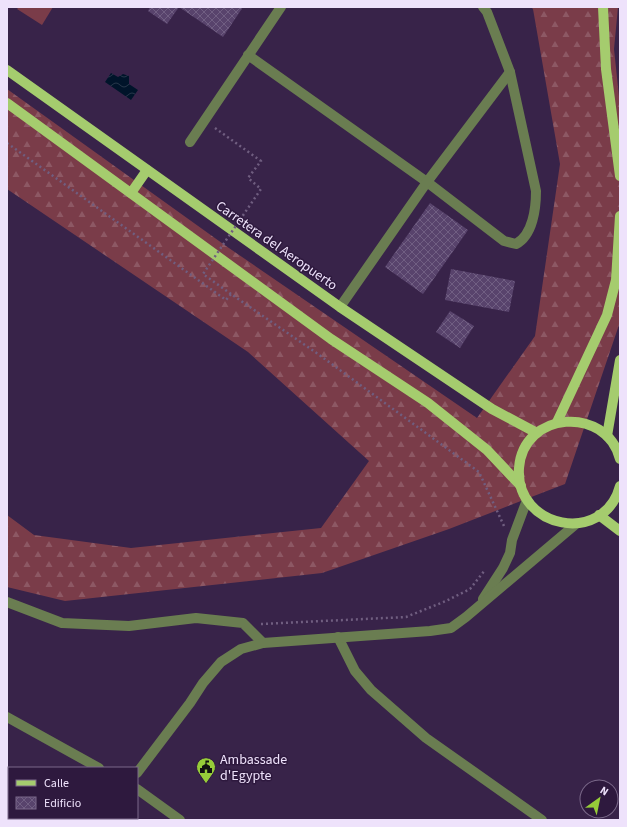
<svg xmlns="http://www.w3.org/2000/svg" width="627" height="827" font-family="'Source Sans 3',sans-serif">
<defs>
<pattern id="forest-firs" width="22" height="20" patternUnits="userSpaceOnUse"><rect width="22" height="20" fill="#7a3c49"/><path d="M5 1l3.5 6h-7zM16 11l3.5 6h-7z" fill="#8d5864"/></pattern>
<pattern id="water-waves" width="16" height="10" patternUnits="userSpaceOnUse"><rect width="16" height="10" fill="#00142a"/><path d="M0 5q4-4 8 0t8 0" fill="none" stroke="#26364a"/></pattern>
<pattern id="building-cross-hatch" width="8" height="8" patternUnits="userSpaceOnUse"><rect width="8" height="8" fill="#58436c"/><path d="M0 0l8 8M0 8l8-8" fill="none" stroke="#705e82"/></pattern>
</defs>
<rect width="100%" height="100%" fill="#382349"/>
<polygon fill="#7a3c49" points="19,7 53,7 42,25 17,9"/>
<polygon fill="url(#forest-firs)" points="531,7 618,7 614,49 620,106 620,322 565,484 449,529 322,573 65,601 7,587 7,515 34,535 131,548 321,528 369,461 248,352 7,189 7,89 226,246 477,418 535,336 560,164 533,9"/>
<polygon fill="url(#water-waves)" points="111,73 118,77 123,74 129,76 129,84 138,90 131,100 105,82"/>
<g fill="url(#building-cross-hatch)">
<polygon points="150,7 243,7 223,37 179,7 167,24 148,11"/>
<polygon points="430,203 468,230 423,294 385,267"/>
<polygon points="451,269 515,281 509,312 445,300"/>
<polygon points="450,311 474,326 460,348 436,332"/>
</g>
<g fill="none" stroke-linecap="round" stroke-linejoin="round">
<g stroke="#705e80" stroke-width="2.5" stroke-dasharray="2 3" stroke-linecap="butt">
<polyline points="215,128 261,161 248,178"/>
<polyline points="7,143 226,300 231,294 318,354 479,472 504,526"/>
<polyline points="261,624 406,617 446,601 470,589 485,570"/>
</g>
<g stroke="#6a7d51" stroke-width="10">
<path d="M248,55L427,182L504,241L516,244C533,235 536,208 536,191L510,72L487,12L483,7"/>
<polyline points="190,142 281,7"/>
<polyline points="340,307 427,182 510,72"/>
<polyline points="483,599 503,568 510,553 512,540 527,500"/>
<polyline points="7,602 62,623 129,626 196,618 243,623 263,643"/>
<polyline points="338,637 355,671 371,690 426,738 542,820"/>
<polyline points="7,717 99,768"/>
<polyline points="137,773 190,703 203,683 221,662 241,649 263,643 430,631 451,628 466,617 576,524"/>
<polyline points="137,789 180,820"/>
<polyline points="100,820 101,818"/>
</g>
<g stroke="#a5cc6e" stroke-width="10">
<polyline points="603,7 606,69 620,176"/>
<polyline points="7,70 340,307 492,409 537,433"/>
<polyline points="7,103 331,339 428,403 487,450 521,486"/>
<polyline points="131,193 147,170"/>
<polyline points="557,422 607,315 616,280 620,216"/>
<polyline points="607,436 620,360"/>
<path d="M620,459C606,405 523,411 519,468C515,529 604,546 620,486"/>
<polyline points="599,515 620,531"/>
</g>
<polyline stroke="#705e80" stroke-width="2.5" stroke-dasharray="2 3" stroke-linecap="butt" points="231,294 203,274 261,189 248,178"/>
</g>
<defs>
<symbol id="civic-pin" viewBox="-11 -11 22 30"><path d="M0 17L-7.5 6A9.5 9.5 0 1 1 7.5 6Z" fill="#96cc39" stroke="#2e193e"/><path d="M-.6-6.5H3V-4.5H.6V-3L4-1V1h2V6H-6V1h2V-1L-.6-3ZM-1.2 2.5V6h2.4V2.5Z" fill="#111"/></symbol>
</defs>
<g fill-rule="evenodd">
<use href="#civic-pin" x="195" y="756" width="22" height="30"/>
</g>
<g text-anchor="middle" stroke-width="3" stroke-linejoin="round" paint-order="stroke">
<g font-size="14" fill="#eee2fb" stroke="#2e193e">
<text transform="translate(277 245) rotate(35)" y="5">Carretera del Aeropuerto</text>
</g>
<g font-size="14" fill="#eee2fb" stroke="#2e193e" text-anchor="start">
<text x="220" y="764">Ambassade<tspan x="220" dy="16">d'Egypte</tspan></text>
</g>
</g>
<rect width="627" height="827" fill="none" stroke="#eee2fb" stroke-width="16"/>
<rect x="8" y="767" width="130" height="52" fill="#2e193e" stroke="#7b698a"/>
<rect x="16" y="780" width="20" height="6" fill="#a5cc6e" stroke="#7b698a"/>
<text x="44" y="787" font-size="12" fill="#eee2fb">Calle</text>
<rect x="16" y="797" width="20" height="12" fill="url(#building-cross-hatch)" stroke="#7b698a"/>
<text x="44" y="807" font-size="12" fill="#eee2fb">Edificio</text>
<g transform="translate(599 799) rotate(33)"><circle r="19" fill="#2e193e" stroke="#7b698a"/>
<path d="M0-3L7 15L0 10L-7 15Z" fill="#96cc39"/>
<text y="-6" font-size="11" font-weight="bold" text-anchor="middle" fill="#eee2fb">N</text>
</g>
</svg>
